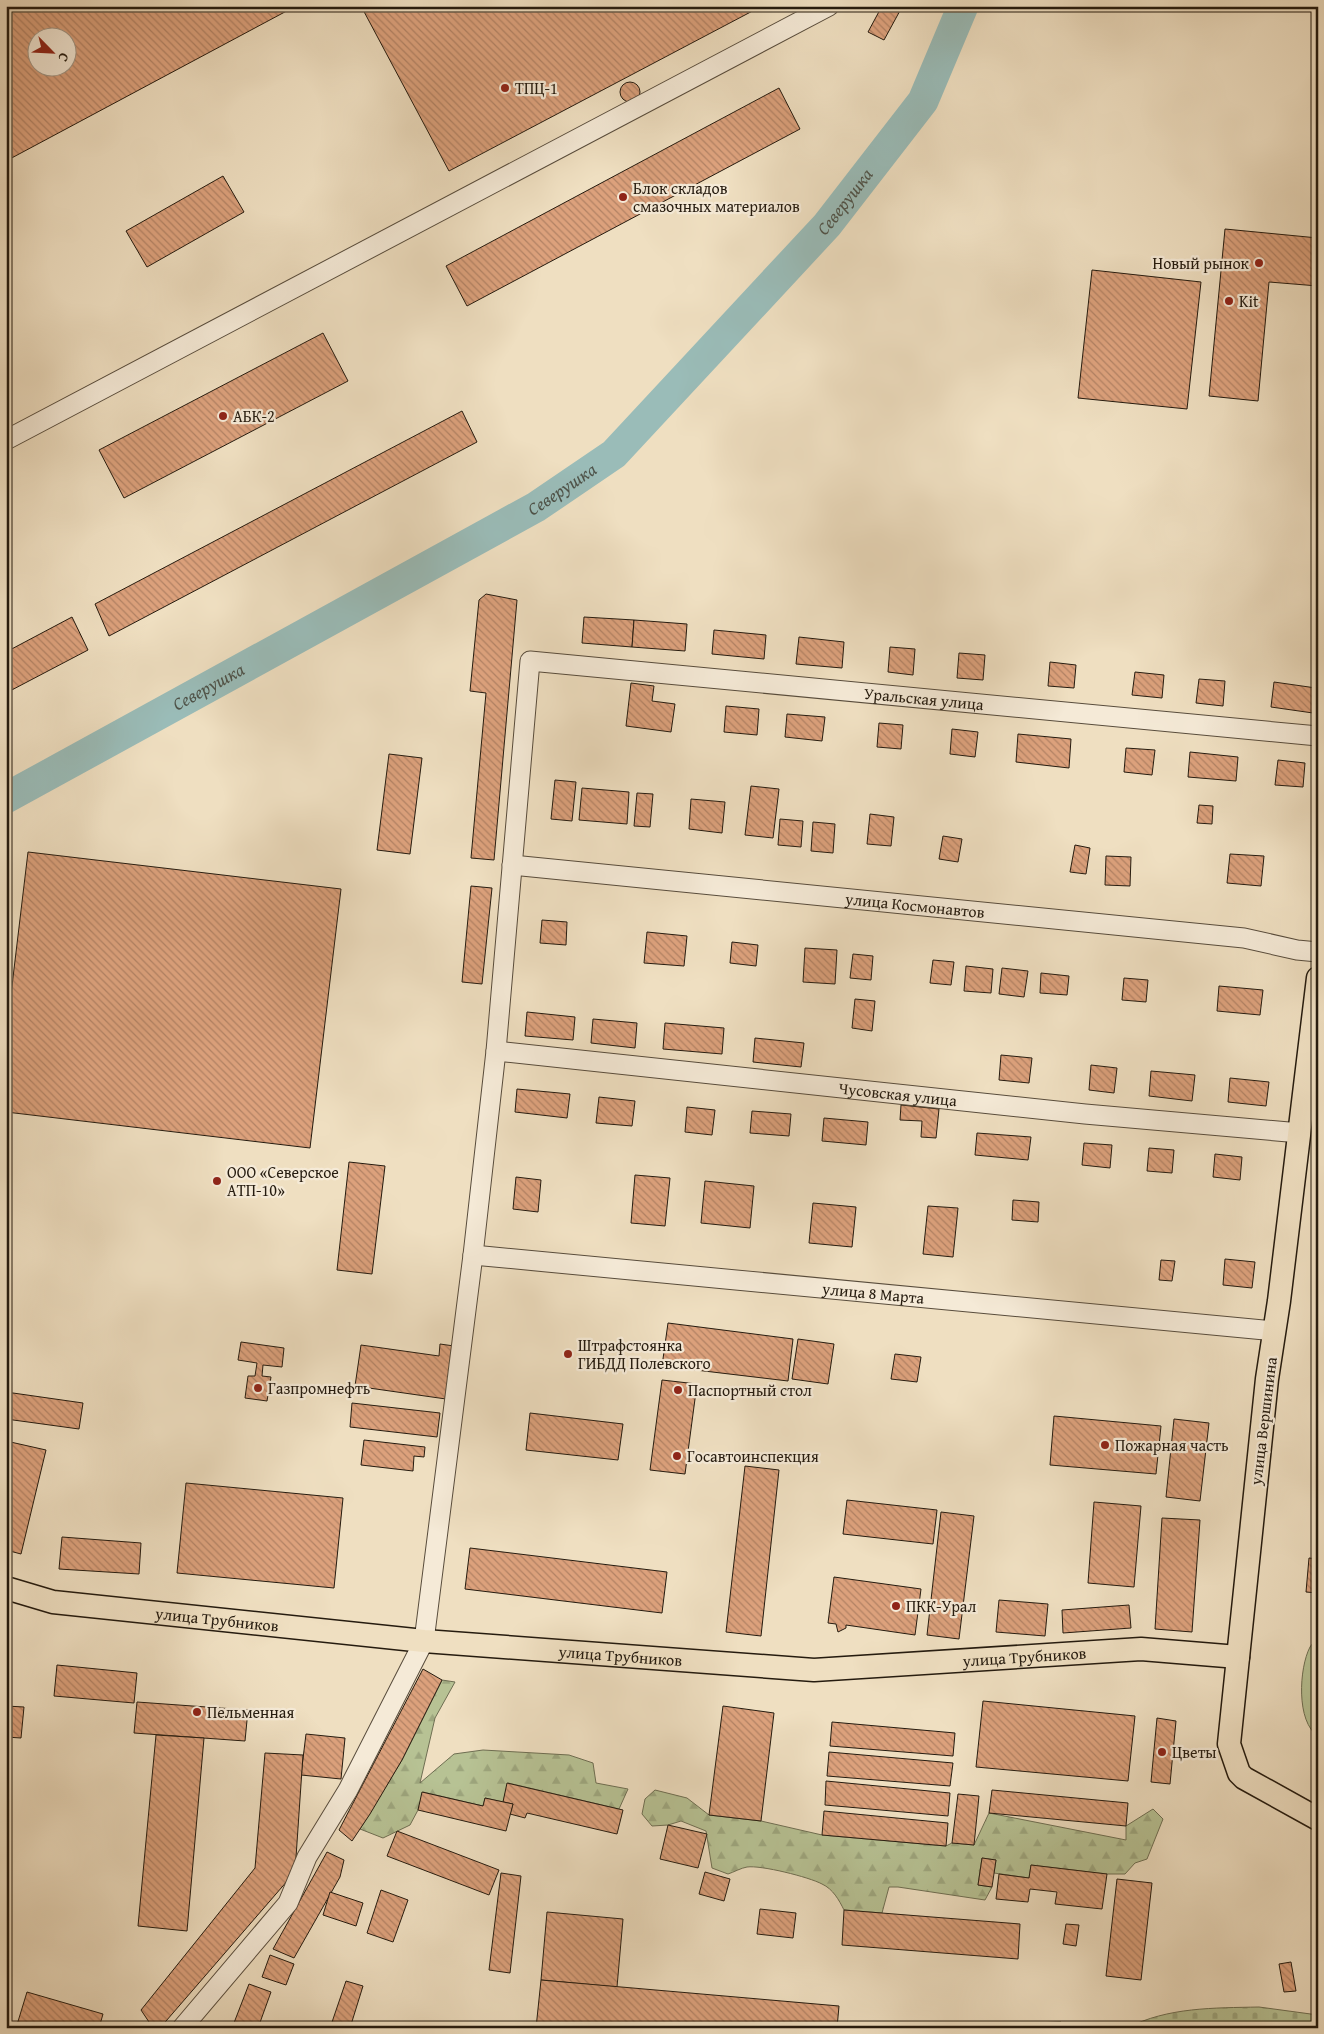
<svg xmlns="http://www.w3.org/2000/svg" width="1324" height="2034" font-family="'Gentium Book Plus',serif">
<defs>
<pattern id="forest-firs" width="22" height="20" patternUnits="userSpaceOnUse" patternTransform="scale(1.25)"><rect width="22" height="20" fill="#b7c294"/><path d="M5 1l3.5 6h-7zM16 11l3.5 6h-7z" fill="#9da67e"/></pattern>
<pattern id="cemetery-stones" width="16" height="16" patternUnits="userSpaceOnUse" patternTransform="scale(1.25)"><rect width="16" height="16" fill="#b7c294"/><path d="M2 7V4a2 2 0 0 1 4 0v3zM10 15v-3a2 2 0 0 1 4 0v3z" fill="#9da67e"/></pattern>
<pattern id="building-back-hatch" width="6" height="6" patternUnits="userSpaceOnUse" patternTransform="scale(1.25)"><rect width="6" height="6" fill="#dca17c"/><path d="M-1 5l2 2M0 0l6 6M5-1l2 2" fill="none" stroke="#b28264"/></pattern>
</defs>
<rect width="100%" height="100%" fill="#efdfc1"/>
<filter id="stains"><feTurbulence type="fractalNoise" baseFrequency=".004" numOctaves="4"/><feColorMatrix values="0 0 0 0 .2 0 0 0 0 .09 0 0 0 0 .02 0 0 0 .5 -.17"/></filter>
<radialGradient id="worn" r=".72"><stop offset=".6" stop-color="#630" stop-opacity="0"/><stop offset="1" stop-color="#630" stop-opacity=".3"/></radialGradient>
<g fill="url(#forest-firs)" stroke="#6e6e52">
<polygon points="442,1680 455,1682 435,1718 420,1783 454,1754 483,1750 569,1755 593,1763 596,1783 628,1789 619,1809 508,1783 503,1802 485,1798 483,1806 423,1792 418,1810 410,1825 383,1838 360,1829 402,1760"/>
<path d="M655,1790L687,1798L709,1815L761,1821L822,1835L946,1846L952,1843L974,1845L989,1813L1126,1840V1826L1153,1809L1163,1819L1147,1859L1135,1863L1125,1874H1107L1031,1865L1029,1878L994,1873L996,1860L982,1858L978,1885L992,1887L985,1900L898,1887H889L882,1913L844,1910C839,1900 833,1889 822,1884C809,1877 761,1865 747,1867C741,1868 734,1872 728,1874L712,1868L706,1831L681,1821L668,1825L652,1826L642,1814L645,1799Z"/>
</g>
<path fill="url(#cemetery-stones)" stroke="#6e6e52" d="M1259,2007L1318,2015V2028H1127C1168,2007 1214,2008 1259,2007Z"/>
<path fill="#b7c294" stroke="#6e6e52" d="M1318,1638V1736C1296,1722 1299,1668 1310,1647C1312,1644 1315,1640 1318,1638Z"/>
<g fill="none" stroke-linecap="round" stroke-linejoin="round">
<path stroke="#9abcb8" stroke-width="31" id="s1" d="M6,798L536,507L614,454L827,225L923,101L963,6"/>
</g>
<g fill="url(#building-back-hatch)" stroke="#251b0f" fill-rule="evenodd">
<path d="M6,6H296L6,161ZM38,38H68V68H38Z"/>
<polygon points="361,6 762,6 449,171"/>
<polygon points="882,6 902,7 884,40 868,32"/>
<circle cx="630" cy="92" r="10"/>
<polygon points="779,88 800,129 467,306 446,266"/>
<polygon points="223,176 244,212 147,267 126,231"/>
<polygon points="1225,229 1318,238 1318,286 1269,282 1258,401 1209,396"/>
<polygon points="1092,270 1201,282 1187,409 1078,398"/>
<polygon points="323,333 348,381 124,498 99,450"/>
<polygon points="462,411 477,442 109,636 95,604"/>
<polygon points="486,594 517,600 494,860 471,858 486,693 470,691 479,600"/>
<polygon points="72,617 88,650 6,693 6,652"/>
<polygon points="584,617 634,620 632,647 582,643"/>
<polygon points="634,620 687,624 685,651 632,647"/>
<polygon points="714,630 766,635 764,659 712,654"/>
<polygon points="799,637 844,642 842,668 796,664"/>
<polygon points="890,647 915,649 913,675 888,672"/>
<polygon points="959,653 985,655 983,680 957,678"/>
<polygon points="1050,662 1076,665 1074,688 1048,686"/>
<polygon points="1135,672 1164,675 1162,698 1132,695"/>
<polygon points="1199,679 1225,681 1223,706 1196,703"/>
<polygon points="1274,682 1316,688 1313,713 1271,707"/>
<polygon points="631,683 654,686 652,701 675,704 671,732 626,726"/>
<polygon points="726,706 759,709 757,735 724,732"/>
<polygon points="787,714 825,717 822,741 785,737"/>
<polygon points="879,723 903,725 901,749 877,747"/>
<polygon points="952,729 978,732 975,757 950,754"/>
<polygon points="1018,734 1071,739 1069,768 1016,762"/>
<polygon points="1126,748 1155,750 1152,775 1124,772"/>
<polygon points="1190,752 1238,757 1236,781 1188,777"/>
<polygon points="389,754 422,758 410,854 377,850"/>
<polygon points="1278,760 1305,763 1303,787 1275,785"/>
<polygon points="555,780 576,782 572,821 551,819"/>
<polygon points="751,786 779,789 773,838 745,835"/>
<polygon points="582,788 629,792 627,824 579,820"/>
<polygon points="637,793 653,794 650,827 634,826"/>
<polygon points="691,799 725,802 722,833 689,829"/>
<polygon points="1199,805 1213,806 1212,824 1197,823"/>
<polygon points="870,814 894,817 891,846 867,844"/>
<polygon points="780,819 803,821 801,847 778,845"/>
<polygon points="813,822 835,824 833,853 811,851"/>
<polygon points="943,836 962,839 958,862 939,859"/>
<polygon points="1075,845 1090,848 1086,874 1070,872"/>
<polygon points="28,852 341,889 310,1148 6,1112 6,1036"/>
<polygon points="1230,854 1264,856 1261,886 1227,883"/>
<polygon points="1106,856 1131,857 1130,886 1105,885"/>
<polygon points="471,886 492,888 482,984 462,982"/>
<polygon points="542,920 567,922 566,945 540,943"/>
<polygon points="647,932 687,936 684,966 644,963"/>
<polygon points="732,942 758,945 756,966 730,963"/>
<polygon points="805,948 837,950 835,984 803,982"/>
<polygon points="853,954 873,956 871,980 850,978"/>
<polygon points="933,960 954,962 951,985 930,983"/>
<polygon points="966,966 993,969 991,993 964,991"/>
<polygon points="1002,968 1028,971 1024,997 999,994"/>
<polygon points="1041,973 1069,976 1067,995 1040,993"/>
<polygon points="1124,978 1148,980 1146,1002 1122,1000"/>
<polygon points="1219,986 1263,990 1260,1015 1217,1011"/>
<polygon points="855,999 875,1001 872,1031 852,1028"/>
<polygon points="527,1012 575,1017 573,1040 525,1036"/>
<polygon points="593,1019 637,1023 635,1048 591,1043"/>
<polygon points="665,1023 724,1028 722,1054 663,1049"/>
<polygon points="755,1038 804,1043 801,1067 753,1062"/>
<polygon points="1001,1055 1032,1058 1029,1083 999,1080"/>
<polygon points="1091,1065 1117,1068 1114,1093 1089,1090"/>
<polygon points="1151,1071 1195,1075 1192,1101 1149,1096"/>
<polygon points="1230,1078 1269,1082 1266,1106 1228,1102"/>
<polygon points="517,1089 570,1094 567,1118 515,1112"/>
<polygon points="599,1097 635,1101 632,1126 596,1123"/>
<polygon points="901,1105 939,1109 936,1138 921,1137 922,1121 900,1120"/>
<polygon points="687,1107 715,1110 712,1135 685,1132"/>
<polygon points="752,1111 791,1114 789,1136 750,1133"/>
<polygon points="824,1118 868,1122 866,1145 822,1141"/>
<polygon points="977,1133 1031,1137 1028,1160 975,1155"/>
<polygon points="1084,1143 1112,1145 1110,1168 1082,1165"/>
<polygon points="1149,1148 1174,1150 1172,1173 1147,1171"/>
<polygon points="1215,1154 1242,1157 1240,1180 1213,1177"/>
<polygon points="349,1162 385,1166 372,1274 337,1270"/>
<polygon points="635,1175 670,1178 665,1226 631,1223"/>
<polygon points="516,1177 541,1180 538,1212 513,1209"/>
<polygon points="705,1181 754,1186 750,1228 701,1223"/>
<polygon points="1013,1200 1039,1202 1038,1222 1012,1220"/>
<polygon points="813,1203 856,1207 852,1247 809,1243"/>
<polygon points="928,1206 958,1208 953,1257 923,1254"/>
<polygon points="1225,1259 1255,1262 1252,1288 1223,1285"/>
<polygon points="1161,1260 1175,1261 1172,1281 1159,1280"/>
<polygon points="668,1323 793,1339 788,1381 662,1366"/>
<polygon points="798,1339 834,1344 828,1384 792,1379"/>
<polygon points="241,1342 284,1348 282,1367 263,1365 262,1376 271,1377 267,1401 245,1398 248,1376 255,1376 257,1363 238,1360"/>
<polygon points="440,1344 454,1346 446,1399 355,1386 361,1345 439,1356"/>
<polygon points="895,1354 921,1357 917,1382 891,1379"/>
<polygon points="662,1380 697,1384 685,1474 650,1470"/>
<polygon points="6,1392 83,1403 79,1429 6,1419"/>
<polygon points="352,1403 440,1413 437,1437 350,1427"/>
<polygon points="530,1413 623,1424 618,1460 526,1450"/>
<polygon points="1054,1416 1161,1426 1156,1474 1050,1465"/>
<polygon points="1174,1419 1209,1423 1200,1501 1166,1497"/>
<polygon points="364,1440 425,1447 424,1457 414,1456 413,1471 361,1465"/>
<polygon points="6,1441 46,1450 21,1554 6,1550"/>
<polygon points="745,1466 779,1470 761,1636 726,1632"/>
<polygon points="186,1483 343,1498 334,1588 177,1573"/>
<polygon points="847,1500 937,1510 933,1544 843,1534"/>
<polygon points="1094,1502 1141,1506 1134,1587 1088,1583"/>
<polygon points="941,1512 974,1516 959,1639 927,1635"/>
<polygon points="1162,1518 1200,1520 1192,1632 1155,1629"/>
<polygon points="62,1537 141,1543 139,1574 59,1569"/>
<polygon points="470,1548 667,1572 662,1613 465,1589"/>
<polygon points="1309,1558 1318,1559 1318,1593 1306,1592"/>
<polygon points="834,1577 921,1589 915,1635 846,1625 846,1628 838,1632 836,1624 828,1623"/>
<polygon points="999,1600 1048,1604 1045,1636 996,1632"/>
<polygon points="1129,1605 1131,1628 1063,1633 1062,1610"/>
<polygon points="57,1665 137,1673 134,1703 54,1696"/>
<polygon points="423,1669 442,1680 402,1760 370,1814 352,1841 339,1830"/>
<polygon points="983,1701 1135,1716 1128,1781 976,1767"/>
<polygon points="137,1702 248,1710 245,1741 134,1733"/>
<polygon points="6,1706 24,1707 21,1738 6,1737"/>
<polygon points="723,1706 774,1713 761,1821 709,1815"/>
<polygon points="1157,1718 1176,1721 1170,1784 1151,1782"/>
<polygon points="832,1722 955,1733 953,1756 830,1746"/>
<polygon points="306,1734 345,1738 341,1779 301,1775"/>
<polygon points="156,1735 204,1738 187,1931 138,1926"/>
<polygon points="829,1752 953,1763 950,1786 827,1776"/>
<polygon points="265,1753 303,1755 295,1872 160,2028 153,2028 141,2010 255,1868"/>
<polygon points="826,1781 950,1793 948,1816 825,1805"/>
<polygon points="507,1783 623,1810 617,1834 527,1813 525,1818 510,1814 513,1804 503,1802"/>
<polygon points="992,1790 1128,1803 1126,1826 989,1813"/>
<polygon points="422,1792 483,1806 485,1798 513,1804 506,1831 418,1810"/>
<polygon points="958,1794 979,1796 974,1845 952,1843"/>
<polygon points="824,1811 948,1823 946,1846 822,1835"/>
<polygon points="668,1825 707,1834 698,1868 660,1859"/>
<polygon points="397,1831 499,1870 489,1895 387,1856"/>
<polygon points="327,1852 344,1860 340,1877 294,1958 273,1949"/>
<polygon points="982,1858 996,1860 992,1887 978,1885"/>
<polygon points="1031,1865 1107,1874 1102,1909 1055,1904 1057,1892 1030,1889 1028,1902 996,1899 999,1874 1029,1878"/>
<polygon points="705,1872 730,1879 724,1901 699,1894"/>
<polygon points="501,1873 521,1876 510,1973 489,1970"/>
<polygon points="1117,1879 1152,1883 1141,1980 1106,1976"/>
<polygon points="381,1890 408,1900 393,1942 367,1933"/>
<polygon points="330,1892 363,1903 356,1926 323,1915"/>
<polygon points="760,1909 796,1913 793,1938 757,1934"/>
<polygon points="844,1910 1020,1924 1018,1959 842,1945"/>
<polygon points="547,1912 623,1919 617,1987 541,1980"/>
<polygon points="1066,1924 1079,1925 1076,1946 1063,1944"/>
<polygon points="270,1955 294,1964 286,1985 262,1977"/>
<polygon points="1291,1962 1296,1991 1284,1992 1279,1964"/>
<polygon points="541,1980 839,2006 837,2028 536,2028"/>
<polygon points="346,1981 363,1986 350,2028 330,2028"/>
<polygon points="249,1984 271,1992 258,2028 232,2028"/>
<polygon points="27,1992 103,2014 99,2028 16,2028"/>
<polygon points="1061,2022 1061,2028 1032,2028 1031,2023"/>
</g>
<g fill="none" stroke-linecap="round" stroke-linejoin="round">
<defs>
<g id="minor">
<polyline points="6,440 829,6"/>
<path id="s2" d="M512,865L1244,938L1297,950L1318,952"/>
<path id="s3" d="M496,1051L1085,1114L1300,1133"/>
<path id="s4" d="M473,1255L1274,1331"/>
<path id="s5" d="M182,2028L288,1903L307,1857L348,1790L424,1641L473,1255L496,1051L530,661L1318,736"/>
</g>
<g id="major">
<polyline points="1318,978 1279,1301 1267,1379 1229,1744 1239,1773 1244,1778 1318,1819"/>
<path id="s6" d="M6,1588L53,1602L424,1641L814,1670L1141,1649L1238,1657"/>
</g>
</defs>
<use href="#minor" stroke="#584c3c" stroke-width="21"/>
<use href="#major" stroke="#251b0f" stroke-width="25"/>
<use href="#minor" stroke="#f5ead7" stroke-width="19"/>
<use href="#major" stroke="#efdfc1" stroke-width="22"/>
</g>
<g fill="#8f2418" stroke="#f5ead7" stroke-width="2">
<circle cx="505" cy="88" r="5"/>
<circle cx="623" cy="197" r="5"/>
<circle cx="1259" cy="263" r="5"/>
<circle cx="1229" cy="301" r="5"/>
<circle cx="223" cy="416" r="5"/>
<circle cx="217" cy="1181" r="5"/>
<circle cx="568" cy="1354" r="5"/>
<circle cx="258" cy="1388" r="5"/>
<circle cx="678" cy="1390" r="5"/>
<circle cx="1105" cy="1445" r="5"/>
<circle cx="677" cy="1456" r="5"/>
<circle cx="896" cy="1606" r="5"/>
<circle cx="197" cy="1712" r="5"/>
<circle cx="1162" cy="1752" r="5"/>
</g>
<g text-anchor="middle" stroke-width="4.5" stroke-linejoin="round" paint-order="stroke">
<g font-size="16" fill="#251b0f" stroke="#f5ead7" text-anchor="start">
<text x="515" y="94">ТПЦ-1</text>
<text x="633" y="194">Блок складов<tspan x="633" dy="18">смазочных материалов</tspan></text>
<text x="1249" y="269" text-anchor="end">Новый рынок</text>
<text x="1239" y="307">Kit</text>
<text x="233" y="422">АБК-2</text>
<text x="227" y="1178">ООО «Северское<tspan x="227" dy="18">АТП-10»</tspan></text>
<text x="578" y="1351">Штрафстоянка<tspan x="578" dy="18">ГИБДД Полевского</tspan></text>
<text x="268" y="1394">Газпромнефть</text>
<text x="688" y="1396">Паспортный стол</text>
<text x="1115" y="1451">Пожарная часть</text>
<text x="687" y="1462">Госавтоинспекция</text>
<text x="906" y="1612">ПКК-Урал</text>
<text x="207" y="1718">Пельменная</text>
<text x="1172" y="1758">Цветы</text>
</g>
<g font-size="16" fill="#251b0f" stroke="#f5ead7">
<text dy="6" stroke="none"><textPath href="#s5" startOffset="1841">Уральская улица</textPath></text>
<text dy="6" stroke="none"><textPath href="#s2" startOffset="405">улица Космонавтов</textPath></text>
<text dy="6" stroke="none"><textPath href="#s3" startOffset="404">Чусовская улица</textPath></text>
<text dy="6" stroke="none"><textPath href="#s4" startOffset="402">улица 8 Марта</textPath></text>
<text transform="translate(1263 1421) rotate(-83)" y="6">улица Вершинина</text>
<text dy="6" stroke="none"><textPath href="#s6" startOffset="214">улица Трубников</textPath></text>
<text dy="6" stroke="none"><textPath href="#s6" startOffset="619">улица Трубников</textPath></text>
<text dy="6" stroke="none"><textPath href="#s6" startOffset="1024">улица Трубников</textPath></text>
</g>
<g font-size="18" font-style="italic" fill="#4e534a" stroke="#f5ead7">
<text dy="6" stroke="none"><textPath href="#s1" startOffset="1041">Северушка</textPath></text>
<text dy="6" stroke="none"><textPath href="#s1" startOffset="636">Северушка</textPath></text>
<text dy="6" stroke="none"><textPath href="#s1" startOffset="231">Северушка</textPath></text>
</g>
</g>
<rect width="1324" height="2034" fill="none" stroke="#efdfc1" stroke-width="25"/>
<rect x="8" y="8" width="1309" height="2019" fill="none" stroke="#251b0f" stroke-width="2.5"/>
<rect x="12" y="12" width="1299" height="2009" fill="none" stroke="#251b0f"/>
<g transform="translate(52 52) rotate(114)"><circle r="24" fill="#f5ead7" stroke="#a29787"/>
<path d="M0-4L9 19L0 12L-9 19Z" fill="#8f2418"/>
<text y="-8" font-size="14" font-weight="bold" text-anchor="middle" fill="#251b0f">С</text>
</g>
<rect width="100%" height="100%" filter="url(#stains)"/>
<rect width="100%" height="100%" fill="url(#worn)"/>
</svg>
